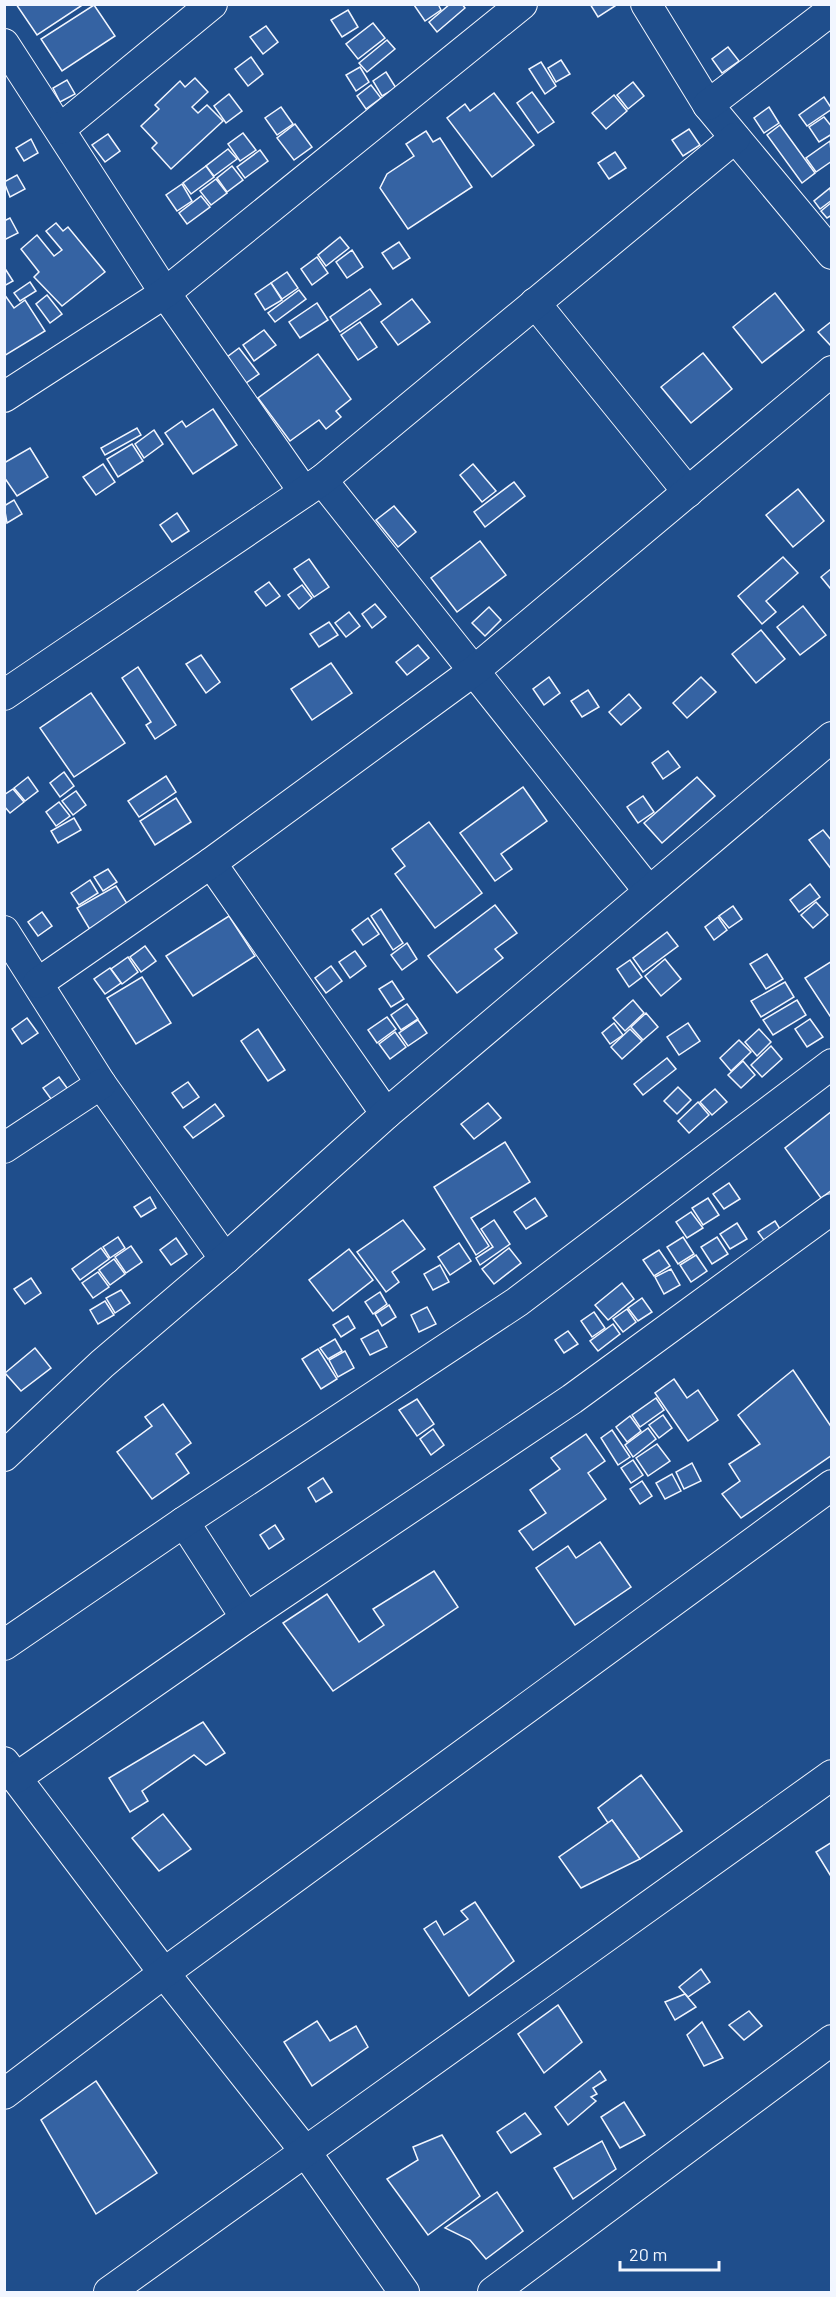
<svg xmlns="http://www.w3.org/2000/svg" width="836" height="2297" font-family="Barlow,sans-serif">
<rect width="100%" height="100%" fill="#1f4e8c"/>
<g fill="#3563a3" stroke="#f2f6ff" stroke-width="1.5">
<polygon points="16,4 84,4 37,35"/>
<polygon points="438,4 441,10 425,21 414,5"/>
<polygon points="450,4 462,4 465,8 437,32 429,22"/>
<polygon points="590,4 614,4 615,6 598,17"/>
<polygon points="94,5 115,36 62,71 41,39"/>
<polygon points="348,10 358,27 342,37 331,20"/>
<polygon points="373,23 385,38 358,59 346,44"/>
<polygon points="266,26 278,42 263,54 250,37"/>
<polygon points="387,40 395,49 367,72 359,63"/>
<polygon points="728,47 739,61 722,73 712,59"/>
<polygon points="251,57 263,74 248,86 235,69"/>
<polygon points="561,60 570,74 556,82 548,68"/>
<polygon points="541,62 556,86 545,94 529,69"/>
<polygon points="360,67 369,82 356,91 346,75"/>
<polygon points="386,72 396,88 382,96 373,81"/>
<polygon points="195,78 208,92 192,107 198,113 207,105 223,121 171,169 152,148 157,143 141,126 159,109 155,105 180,81 185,87"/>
<polygon points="67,80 75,94 60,102 53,88"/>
<polygon points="633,82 644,96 628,109 617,95"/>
<polygon points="371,85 381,98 366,109 357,96"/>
<polygon points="532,92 554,122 538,133 517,103"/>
<polygon points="494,93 534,145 492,177 447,118 465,104 470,111"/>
<polygon points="229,94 242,111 226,123 214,106"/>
<polygon points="614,95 627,111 606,129 592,113"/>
<polygon points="824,97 832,109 807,126 799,115"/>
<polygon points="281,107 293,124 277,135 265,118"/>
<polygon points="769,107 779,123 764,133 754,118"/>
<polygon points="824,117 832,127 832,134 819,142 809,127"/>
<polygon points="295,124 312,147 294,160 277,138"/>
<polygon points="780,125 815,173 802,183 767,135"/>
<polygon points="689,129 700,145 683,156 672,140"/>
<polygon points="426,131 433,142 440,138 472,187 408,229 380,188 387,174 414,156 406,144"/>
<polygon points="243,133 256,150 240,161 228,144"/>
<polygon points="108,134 120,151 105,162 92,145"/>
<polygon points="31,139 38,153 24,161 16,148"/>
<polygon points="830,141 832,161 816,172 806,158"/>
<polygon points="228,149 237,159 214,176 206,166"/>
<polygon points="260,150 268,161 245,178 237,167"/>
<polygon points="615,152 626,168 609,179 598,163"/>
<polygon points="206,166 214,177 191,194 183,183"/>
<polygon points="232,166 243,180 227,192 217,178"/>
<polygon points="17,175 25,189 10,197 4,182"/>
<polygon points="216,179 227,193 211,205 200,191"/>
<polygon points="182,184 192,201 177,211 166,195"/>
<polygon points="830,188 832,200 820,209 814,201"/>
<polygon points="201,196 210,207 187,224 179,213"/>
<polygon points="832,202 832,215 827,218 821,211"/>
<polygon points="10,218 18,233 4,240 4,221"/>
<polygon points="56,223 63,231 68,227 105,272 62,306 34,277 39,272 21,249 37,235 54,256 62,250 46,231"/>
<polygon points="340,237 349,248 326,266 318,255"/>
<polygon points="399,242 410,258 393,269 382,253"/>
<polygon points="352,250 363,267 347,278 336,262"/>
<polygon points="317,257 328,273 312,285 301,269"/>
<polygon points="4,267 13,281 4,286"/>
<polygon points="287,272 298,288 282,299 271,283"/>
<polygon points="30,282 36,291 20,301 14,293"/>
<polygon points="271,283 282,300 265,310 255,294"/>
<polygon points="370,289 381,304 340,332 330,317"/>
<polygon points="299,290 306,299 275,322 268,313"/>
<polygon points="775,293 804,330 762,363 733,327"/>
<polygon points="4,294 14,308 25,300 45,331 4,356"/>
<polygon points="47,295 62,314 50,323 36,304"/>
<polygon points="412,299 430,322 398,345 381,322"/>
<polygon points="317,303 328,320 300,338 289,322"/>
<polygon points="832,321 832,347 818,332"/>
<polygon points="360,322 377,347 358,360 341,335"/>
<polygon points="264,330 276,345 254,361 243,345"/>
<polygon points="239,348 259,374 246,383 227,357"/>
<polygon points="703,353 732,389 691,423 661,387"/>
<polygon points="318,354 351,399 336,411 341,417 326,429 319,420 290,441 258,398"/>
<polygon points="213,409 237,445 193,474 165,433 182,421 186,427"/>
<polygon points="137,428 141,435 105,455 101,448"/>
<polygon points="154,430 163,444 144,458 135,444"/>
<polygon points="132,444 143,461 118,477 107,459"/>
<polygon points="30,448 48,477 17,496 4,477 4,463"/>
<polygon points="103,464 115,482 96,495 83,477"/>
<polygon points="473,464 496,491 482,502 460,475"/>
<polygon points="514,482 525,496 485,527 474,512"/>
<polygon points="798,489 824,521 793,547 766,515"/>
<polygon points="14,500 22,514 7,523 4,506"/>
<polygon points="394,506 416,532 398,547 376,520"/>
<polygon points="177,513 189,531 172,542 160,525"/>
<polygon points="480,541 506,575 457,612 431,578"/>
<polygon points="783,557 798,573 766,601 776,612 762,624 738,596"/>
<polygon points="309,559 329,587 314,597 294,569"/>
<polygon points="832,568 832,587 830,588 821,577"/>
<polygon points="269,582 280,596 266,606 255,592"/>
<polygon points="302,585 312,598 299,609 288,595"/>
<polygon points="375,604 386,617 372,628 362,614"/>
<polygon points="803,606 826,635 800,655 777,627"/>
<polygon points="489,607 501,620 485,636 472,623"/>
<polygon points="349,612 360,626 346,637 335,623"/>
<polygon points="329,622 338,635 319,647 310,634"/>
<polygon points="761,630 785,659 756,683 732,654"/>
<polygon points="418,645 429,658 407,675 396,662"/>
<polygon points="201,655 220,682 206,693 186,664"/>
<polygon points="331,663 352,693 312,720 291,689"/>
<polygon points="138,667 176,725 155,739 146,725 151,722 122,678"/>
<polygon points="549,677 560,693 544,705 533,689"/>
<polygon points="701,677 716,692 687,718 673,703"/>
<polygon points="588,690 599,707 582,717 571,701"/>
<polygon points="91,693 125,743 74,777 40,728"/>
<polygon points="629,694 641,708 621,725 609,712"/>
<polygon points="668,751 680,767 663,779 652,763"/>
<polygon points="64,772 74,786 60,797 50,783"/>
<polygon points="166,776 176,792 139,817 128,801"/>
<polygon points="28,777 38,791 25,801 14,788"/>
<polygon points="697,777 715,796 662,843 644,823"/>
<polygon points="523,787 547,821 501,854 512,869 495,881 460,833"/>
<polygon points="13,789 24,802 10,813 4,806 4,795"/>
<polygon points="76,791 86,805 73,815 62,801"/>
<polygon points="643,796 654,812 638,823 627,807"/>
<polygon points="176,798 191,822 155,845 140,821"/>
<polygon points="59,802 70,816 56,826 46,812"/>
<polygon points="74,818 81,830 58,843 51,831"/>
<polygon points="429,822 482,893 435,928 395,874 405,866 392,849"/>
<polygon points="823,830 832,841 832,870 809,840"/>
<polygon points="108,869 117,882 103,891 94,877"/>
<polygon points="90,880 98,893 79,905 71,893"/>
<polygon points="810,884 820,897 799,912 790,900"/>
<polygon points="116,886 131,910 92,933 77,908"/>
<polygon points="816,902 828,915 813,928 801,915"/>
<polygon points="495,905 517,933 495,949 503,958 457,993 428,956"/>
<polygon points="733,906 742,919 729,928 719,916"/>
<polygon points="381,909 403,943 393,950 371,916"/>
<polygon points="42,912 52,926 38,936 28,922"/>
<polygon points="229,916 255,956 193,996 166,956"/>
<polygon points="718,917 727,930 714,940 705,927"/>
<polygon points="368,918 379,934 363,945 352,930"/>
<polygon points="667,932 678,946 643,972 633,958"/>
<polygon points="407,943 417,959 402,970 391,955"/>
<polygon points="145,946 156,961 141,972 130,957"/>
<polygon points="355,951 366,966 350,978 339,962"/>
<polygon points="767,954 783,979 766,989 750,964"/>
<polygon points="128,957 138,972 122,984 111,969"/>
<polygon points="665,959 681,979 661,996 645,976"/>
<polygon points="630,960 642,977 629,987 617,969"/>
<polygon points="832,961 832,1019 805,978"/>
<polygon points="331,966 342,981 326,993 315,978"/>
<polygon points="110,968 121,983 105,994 94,979"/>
<polygon points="142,977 171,1023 136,1044 107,998"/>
<polygon points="392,981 404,999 391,1007 379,989"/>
<polygon points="785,982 794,997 761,1017 751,1001"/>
<polygon points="633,1000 644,1013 625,1031 613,1018"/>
<polygon points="797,1000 806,1015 773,1035 763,1020"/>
<polygon points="407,1004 418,1019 401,1030 391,1015"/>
<polygon points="646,1013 658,1027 643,1040 631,1027"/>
<polygon points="387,1017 396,1029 377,1043 368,1030"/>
<polygon points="27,1018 38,1033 22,1044 12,1029"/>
<polygon points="810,1019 823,1037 807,1047 795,1029"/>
<polygon points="418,1020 427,1033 408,1046 399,1033"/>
<polygon points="614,1023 623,1035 610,1044 602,1033"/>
<polygon points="688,1023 700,1041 679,1055 667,1037"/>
<polygon points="258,1029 285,1070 268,1081 241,1041"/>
<polygon points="630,1029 642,1041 622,1059 611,1047"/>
<polygon points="759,1029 771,1042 757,1056 745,1042"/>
<polygon points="395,1032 406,1047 390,1059 379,1044"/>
<polygon points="739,1040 751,1052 731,1071 720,1058"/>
<polygon points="771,1046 782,1059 762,1077 751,1065"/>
<polygon points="667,1058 676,1069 643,1095 634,1084"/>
<polygon points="743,1061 755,1075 741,1088 728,1075"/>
<polygon points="59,1077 70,1092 54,1103 43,1088"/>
<polygon points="188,1082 199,1097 183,1108 172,1093"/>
<polygon points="678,1087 691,1100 677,1114 664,1101"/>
<polygon points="715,1089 727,1102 712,1115 700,1102"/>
<polygon points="698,1102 709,1115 689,1133 678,1121"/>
<polygon points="488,1103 501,1118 474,1139 461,1124"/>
<polygon points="215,1104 224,1116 193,1138 184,1127"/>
<polygon points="832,1111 832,1190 821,1198 785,1148"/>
<polygon points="505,1142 530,1182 471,1218 489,1246 476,1255 434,1187"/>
<polygon points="729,1183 740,1199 724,1209 713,1194"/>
<polygon points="150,1197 156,1208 141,1217 134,1207"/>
<polygon points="535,1198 547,1216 526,1229 514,1212"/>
<polygon points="708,1198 719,1215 703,1225 692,1208"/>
<polygon points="691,1212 703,1228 687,1238 676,1222"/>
<polygon points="403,1220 425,1249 392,1272 399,1282 386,1292 357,1252"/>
<polygon points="494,1220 510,1244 480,1265 476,1258 493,1247 481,1229"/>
<polygon points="775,1221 785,1237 769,1247 758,1232"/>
<polygon points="737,1223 747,1239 730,1249 720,1234"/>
<polygon points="118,1237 125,1248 110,1258 103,1247"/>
<polygon points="683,1237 694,1254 678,1264 667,1247"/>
<polygon points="717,1237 728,1254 712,1264 701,1247"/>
<polygon points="176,1238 187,1254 171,1265 160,1250"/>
<polygon points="459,1243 471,1261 450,1275 438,1257"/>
<polygon points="131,1246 142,1262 126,1273 115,1257"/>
<polygon points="101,1248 109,1259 80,1280 72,1269"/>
<polygon points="509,1248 521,1263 494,1284 482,1269"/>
<polygon points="349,1249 373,1280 333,1311 309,1280"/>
<polygon points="659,1250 670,1266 654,1276 643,1260"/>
<polygon points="696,1255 707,1271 691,1282 680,1265"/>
<polygon points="114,1259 125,1274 110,1285 99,1270"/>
<polygon points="440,1265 449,1282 433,1290 424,1274"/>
<polygon points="671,1269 680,1285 664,1294 655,1277"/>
<polygon points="98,1272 109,1287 93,1298 82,1283"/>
<polygon points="31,1278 41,1293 25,1304 14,1289"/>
<polygon points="622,1283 634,1299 608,1320 595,1305"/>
<polygon points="121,1290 130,1303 115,1313 106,1298"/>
<polygon points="380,1292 387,1304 373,1314 365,1302"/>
<polygon points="642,1298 652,1312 638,1321 628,1308"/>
<polygon points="105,1301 114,1315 98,1324 90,1310"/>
<polygon points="389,1305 396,1317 382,1326 375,1314"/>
<polygon points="427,1307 436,1324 419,1332 411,1315"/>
<polygon points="627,1309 636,1322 623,1332 613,1319"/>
<polygon points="594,1312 605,1328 592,1337 581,1321"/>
<polygon points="348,1316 355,1328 341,1337 333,1325"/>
<polygon points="613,1324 620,1334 598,1351 590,1341"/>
<polygon points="378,1330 387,1347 370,1355 361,1339"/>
<polygon points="568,1331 578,1344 564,1353 555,1340"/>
<polygon points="335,1339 342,1351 328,1359 320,1348"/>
<polygon points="35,1348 51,1368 21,1391 5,1373"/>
<polygon points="318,1349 337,1379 321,1389 302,1359"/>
<polygon points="345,1351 354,1368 338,1377 329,1360"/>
<polygon points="793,1370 832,1428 832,1455 741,1518 722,1494 740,1481 729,1464 760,1444 738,1415"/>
<polygon points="674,1379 687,1398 698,1390 718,1420 688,1441 655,1393"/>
<polygon points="656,1398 664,1410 640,1427 632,1415"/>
<polygon points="417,1399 434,1424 417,1436 399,1410"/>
<polygon points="163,1404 191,1443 176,1454 189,1473 152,1499 117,1452 152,1426 145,1417"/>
<polygon points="663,1415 672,1428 659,1438 649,1425"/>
<polygon points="630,1416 641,1431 627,1442 616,1427"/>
<polygon points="648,1428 656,1439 633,1457 625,1445"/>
<polygon points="433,1429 444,1445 431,1455 420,1439"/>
<polygon points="612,1430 630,1457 618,1465 601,1438"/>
<polygon points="586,1434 605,1461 588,1473 606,1499 533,1550 519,1531 546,1513 530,1490 560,1469 551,1458"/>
<polygon points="657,1444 670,1461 648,1476 636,1458"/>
<polygon points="633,1460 643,1475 631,1483 621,1468"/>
<polygon points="692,1463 701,1481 684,1489 676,1472"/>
<polygon points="672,1474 681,1491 665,1499 656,1483"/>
<polygon points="323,1478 332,1492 316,1502 308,1488"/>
<polygon points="642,1481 652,1496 640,1504 630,1489"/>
<polygon points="275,1525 284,1539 269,1549 260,1535"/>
<polygon points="600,1542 631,1587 575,1625 536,1568 568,1546 576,1558"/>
<polygon points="434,1571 458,1607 333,1691 283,1623 327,1594 359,1642 384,1625 373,1609"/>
<polygon points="203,1722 225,1753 206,1765 194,1755 142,1791 148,1801 130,1812 109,1778"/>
<polygon points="641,1775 682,1831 640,1859 612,1820 608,1823 598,1808"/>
<polygon points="163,1814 191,1849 159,1871 132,1838"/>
<polygon points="612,1820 640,1859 581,1888 559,1857"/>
<polygon points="832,1842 832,1878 816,1852"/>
<polygon points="475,1902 514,1961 469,1996 424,1929 436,1921 444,1935 468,1919 461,1911"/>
<polygon points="701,1969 710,1982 688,1997 679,1987"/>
<polygon points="685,1994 696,2007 675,2020 665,2002"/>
<polygon points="558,2005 582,2042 544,2073 518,2034"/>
<polygon points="749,2011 762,2026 744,2040 729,2025"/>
<polygon points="317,2021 330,2041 356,2026 368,2047 312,2086 284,2042"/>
<polygon points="702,2022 723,2058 704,2066 687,2035"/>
<polygon points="600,2071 606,2080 593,2088 597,2094 591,2097 596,2101 568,2125 555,2107"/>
<polygon points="96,2081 157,2173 96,2214 41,2120"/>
<polygon points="624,2102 645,2135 620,2148 601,2117"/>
<polygon points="525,2113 541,2134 511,2153 497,2132"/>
<polygon points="442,2135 480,2196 428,2235 387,2179 418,2160 413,2147"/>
<polygon points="602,2141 616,2169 573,2199 554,2168"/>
<polygon points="497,2192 523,2231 486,2259 470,2240 445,2228"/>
</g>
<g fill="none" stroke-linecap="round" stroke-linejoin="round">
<defs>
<g id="minor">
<polyline points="646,4 708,105 832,254"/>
<polyline points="4,44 165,293 304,492"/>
<polyline points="708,105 832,10"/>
<polyline points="60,129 212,4"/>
<polyline points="535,303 688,492"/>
<polyline points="4,397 165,293 522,4"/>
<polyline points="322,480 648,890"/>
<polyline points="4,695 322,480 735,138"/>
<polyline points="211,863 386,1114"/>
<polyline points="4,931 101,1084 225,1259"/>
<polyline points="38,983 211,863 475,670 832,371"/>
<polyline points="4,1148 101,1084"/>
<polyline points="4,1456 102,1364 225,1259 386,1114 832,737"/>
<polyline points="184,1522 246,1618"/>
<polyline points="4,1645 184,1522 517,1302 832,1064"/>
<polyline points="4,1762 164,1973 305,2151 404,2292"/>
<polyline points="16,1778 246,1618 572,1399 832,1209"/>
<polyline points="4,2094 164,1973 832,1485"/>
<polyline points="109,2292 832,1775"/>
<polyline points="493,2292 832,2040"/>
</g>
</defs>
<use href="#minor" stroke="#f2f6ff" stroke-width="32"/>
<use href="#minor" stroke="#1f4e8c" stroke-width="30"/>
</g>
<rect width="836" height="2297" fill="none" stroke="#f2f6ff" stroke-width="12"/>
<path d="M620 2261v9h99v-9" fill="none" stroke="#f2f6ff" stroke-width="3"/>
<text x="629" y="2261" font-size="18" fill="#f2f6ff" stroke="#1f4e8c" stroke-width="4.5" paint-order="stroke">20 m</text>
</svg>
